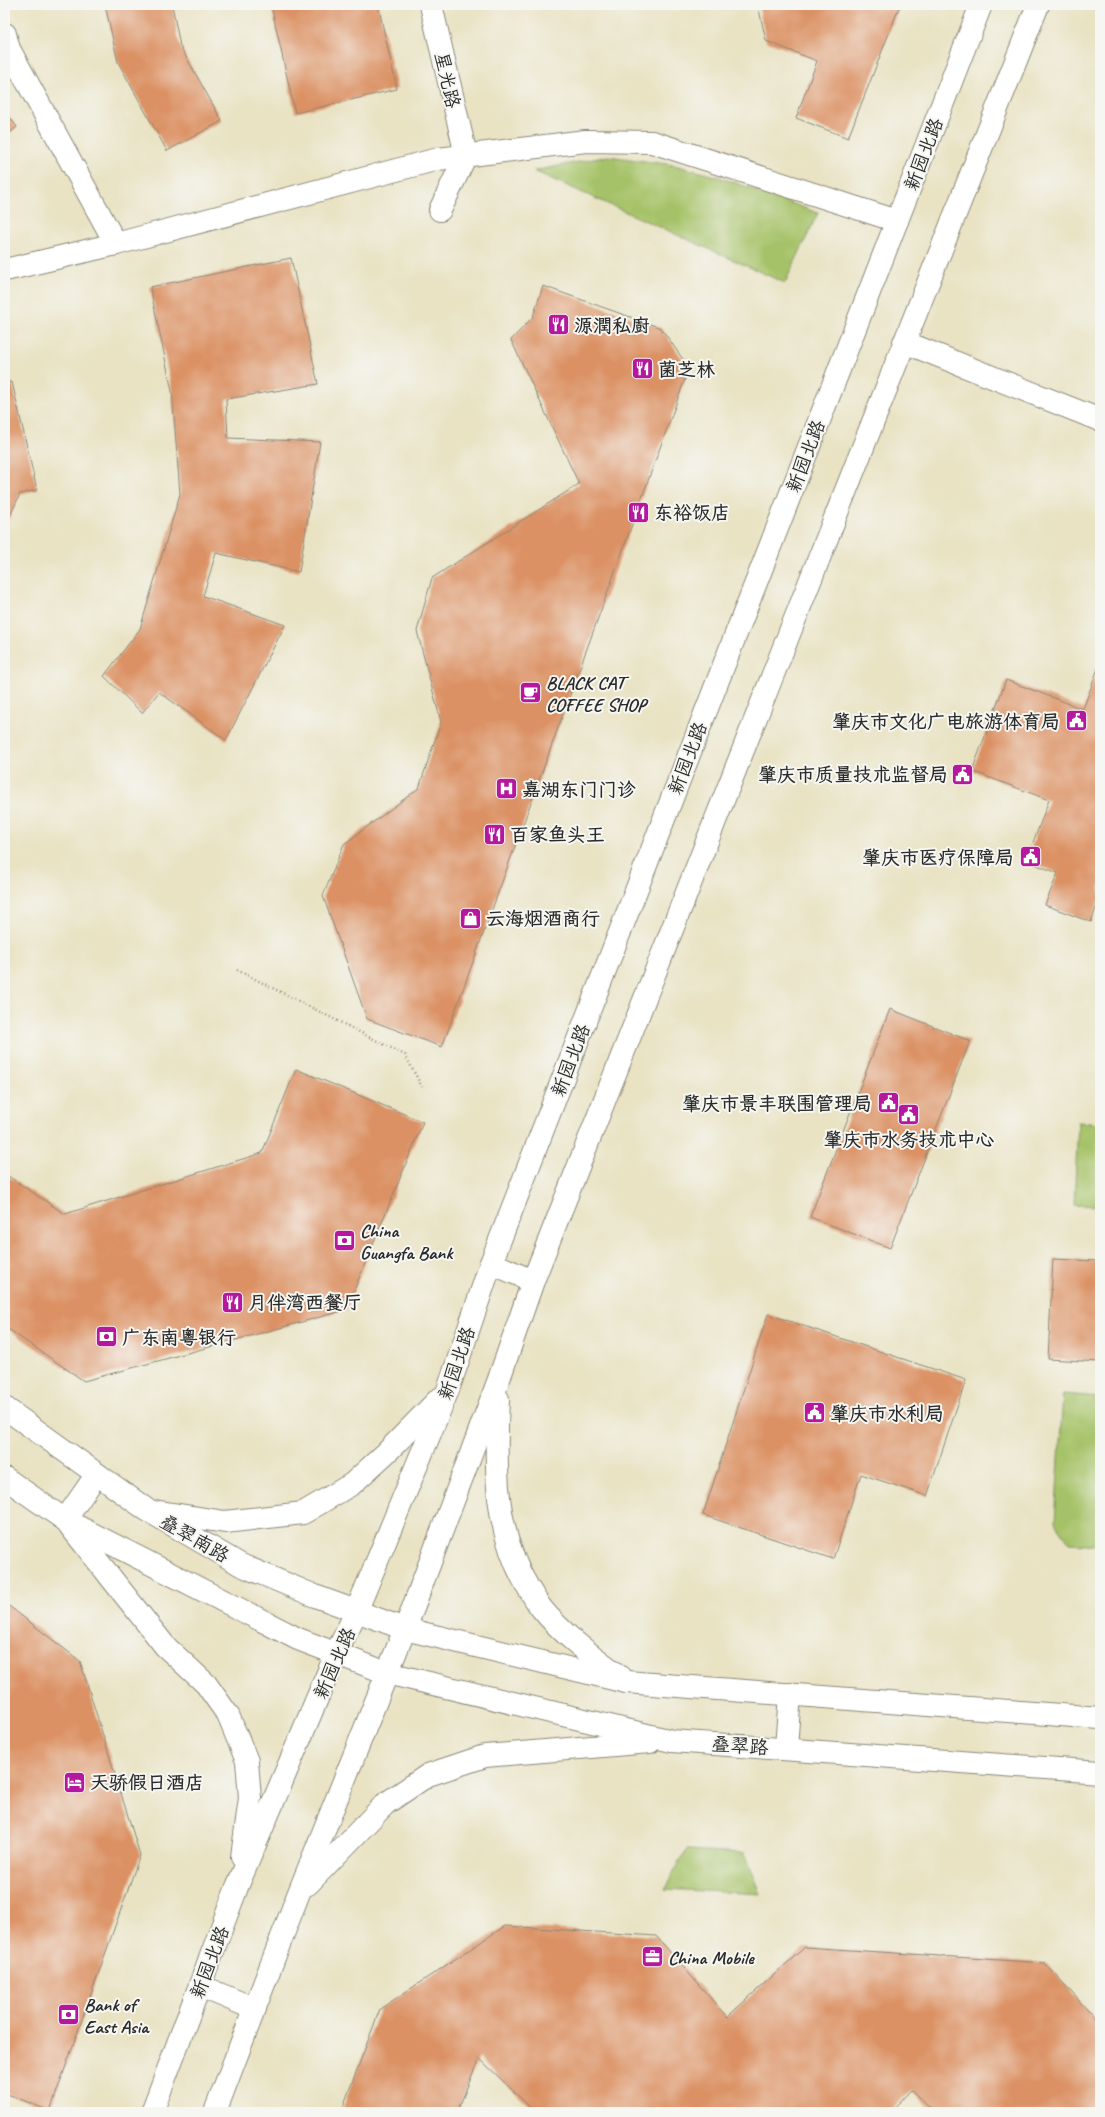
<svg xmlns="http://www.w3.org/2000/svg" width="1105" height="2117" font-family="Caveat,'LXGW WenKai TC',sans-serif">
<rect width="100%" height="100%" fill="#f6f6f2"/>
<filter id="ink" filterUnits="userSpaceOnUse"><feTurbulence type="fractalNoise" baseFrequency=".025" numOctaves="2"/><feDisplacementMap in="SourceGraphic" scale="8" xChannelSelector="R" yChannelSelector="G"/><feConvolveMatrix kernelMatrix="1 2 1 2 8 2 1 2 1" color-interpolation-filters="sRGB"/></filter>
<filter id="wash" filterUnits="userSpaceOnUse"><feTurbulence type="fractalNoise" baseFrequency=".012" numOctaves="4" result="noise"/><feDisplacementMap in="SourceGraphic" scale="16" xChannelSelector="R" yChannelSelector="G"/><feGaussianBlur stdDeviation="0.9" result="paint"/><feColorMatrix in="noise" values="0 0 0 0 0 0 0 0 0 0 0 0 0 0 0 0 0 1.4 0 .05"/><feComposite in="paint" operator="in"/></filter>
<g filter="url(#wash)">
<rect width="100%" height="100%" fill="#e9e3c4"/>
<g fill="#a6c268" stroke="#68764a">
<polygon points="608,156 674,165 722,178 818,213 785,283 534,171"/>
<polygon points="1078,1122 1100,1124 1100,1206 1074,1205"/>
<polygon points="1063,1394 1100,1397 1100,1545 1070,1543 1055,1522"/>
<polygon points="687,1850 745,1853 761,1894 664,1889"/>
</g>
<g id="blocks">
<g fill="#db9164">
<polygon points="105,5 172,5 180,46 222,121 167,151 118,62"/>
<polygon points="271,5 378,5 397,89 295,113"/>
<polygon points="758,5 900,5 848,138 796,118 817,61 766,41"/>
<polygon points="5,111 17,127 5,137"/>
<polygon points="291,258 318,384 226,399 228,438 320,442 299,572 216,553 203,596 285,625 226,740 159,692 142,713 104,676 140,629 180,494 172,391 150,287"/>
<polygon points="543,286 661,328 689,368 442,1047 367,1019 323,896 344,844 419,788 441,722 417,631 432,578 579,484 511,340 533,317"/>
<polygon points="12,382 37,490 20,494 5,527 5,383"/>
<polygon points="1100,663 1100,897 1091,922 1045,905 1058,873 1026,861 1049,800 972,771 1006,680 1083,709"/>
<polygon points="890,1009 970,1041 890,1248 810,1217"/>
<polygon points="296,1069 423,1122 346,1310 84,1381 5,1327 5,1174 65,1214 262,1153"/>
<polygon points="1053,1259 1100,1261 1100,1362 1048,1359"/>
<polygon points="768,1314 966,1380 927,1496 861,1474 833,1559 703,1515"/>
<polygon points="5,1603 80,1661 140,1855 50,2111 5,2093"/>
<polygon points="505,1926 656,1936 727,2017 805,1947 1045,1963 1100,2024 1100,2112 934,2112 911,2090 890,2112 535,2112 479,2058 457,2112 341,2112 380,2009"/>
</g>
</g>
</g>
<g filter="url(#ink)">
<use href="#blocks" fill-opacity="0" stroke="#8a8778" stroke-width="1"/>
<g fill="none" stroke-linecap="round" stroke-linejoin="round">
<defs>
<g id="minor">
<polyline points="431,5 466,155"/>
<polyline points="5,34 9,49 116,244"/>
<polyline points="440,210 466,155"/>
<polyline points="5,270 116,244 438,159 586,141 652,142 897,221"/>
<polyline points="904,342 1100,420"/>
</g>
<g id="major">
<polyline points="491,1263 533,1281"/>
<path d="M498,1399C495,1464 493,1531 529,1589C533,1595 537,1603 542,1609C564,1636 593,1656 620,1677"/>
<polyline points="5,1408 147,1510 241,1565 315,1596 405,1629 626,1682 1100,1718"/>
<polyline points="5,1478 65,1520 298,1639 387,1673 672,1741 1100,1772"/>
<polyline points="160,1512 225,1522 303,1513 352,1484 387,1452 439,1399"/>
<polyline points="65,1520 97,1474"/>
<polyline points="70,1526 165,1646 206,1684 228,1715 247,1761 250,1798 242,1857"/>
<polyline points="786,1748 790,1694"/>
<polyline points="308,1884 385,1804 428,1775 485,1756 650,1742"/>
<polyline points="200,1986 255,2009"/>
<polyline points="152,2112 237,1887 336,1654 356,1612 448,1390 491,1263 981,5"/>
<polyline points="215,2112 298,1895 405,1629 499,1379 533,1281 1038,5"/>
</g>
</defs>
<use href="#minor" stroke="#8a8778" stroke-width="24"/>
<use href="#major" stroke="#8a8778" stroke-width="24"/>
<g stroke="#8a8778" stroke-width="2.5" stroke-dasharray="1 3" stroke-linecap="butt">
<polyline points="237,970 405,1055 422,1087"/>
<polyline points="922,2109 925,2112"/>
</g>
<use href="#minor" stroke="#fff" stroke-width="22"/>
<use href="#major" stroke="#fff" stroke-width="22"/>
</g>
</g>
<defs>
<symbol id="restaurant-square" viewBox="-11 -11 22 22"><rect x="-9" y="-9" width="18" height="18" rx="4" fill="#b5179e" stroke="#f6f6f2"/><path d="M-5-6h1v4h1v-4h1v4h1v-4h1v5L-1.5 .5V6h-2V.5L-5-1ZM5-6V6H3V1.5H1.5Q1.5-4 5-6Z" fill="#fff"/></symbol>
<symbol id="cafe-square" viewBox="-11 -11 22 22"><rect x="-9" y="-9" width="18" height="18" rx="4" fill="#b5179e" stroke="#f6f6f2"/><path d="M-5.5-4.5H6V0H3Q3 3.5 0 3.5H-2.5Q-5.5 3.5-5.5 0ZM3-3.2v2h1.7v-2ZM-6 4.5H4V6H-6Z" fill="#fff"/></symbol>
<symbol id="civic-square" viewBox="-11 -11 22 22"><rect x="-9" y="-9" width="18" height="18" rx="4" fill="#b5179e" stroke="#f6f6f2"/><path d="M-.6-6.5H3V-4.5H.6V-3L4-1V1h2V6H-6V1h2V-1L-.6-3ZM-1.2 2.5V6h2.4V2.5Z" fill="#fff"/></symbol>
<symbol id="hospital-square" viewBox="-11 -11 22 22"><rect x="-9" y="-9" width="18" height="18" rx="4" fill="#b5179e" stroke="#f6f6f2"/><path d="M-5-5h3v3.5h4V-5h3V5h-3V1.5h-4V5h-3Z" fill="#fff"/></symbol>
<symbol id="shop-square" viewBox="-11 -11 22 22"><rect x="-9" y="-9" width="18" height="18" rx="4" fill="#b5179e" stroke="#f6f6f2"/><path d="M-5-2.5h2.3a2.7 3.5 0 0 1 5.4 0H5L5.5 6h-11ZM-1.5-2.5h3a1.5 2.3 0 0 0-3 0Z" fill="#fff"/></symbol>
<symbol id="bank-square" viewBox="-11 -11 22 22"><rect x="-9" y="-9" width="18" height="18" rx="4" fill="#b5179e" stroke="#f6f6f2"/><path d="M-6-4H6V4H-6ZM0-2.3a2.3 2.3 0 1 0 0 4.6a2.3 2.3 0 1 0 0-4.6Z" fill="#fff"/></symbol>
<symbol id="hotel-square" viewBox="-11 -11 22 22"><rect x="-9" y="-9" width="18" height="18" rx="4" fill="#b5179e" stroke="#f6f6f2"/><path d="M-6-4.5h1.5V1H6V5H4.5V3h-9V5H-6ZM-4 0a1.8 1.8 0 1 1 3.6 0ZM.5 0V-2.5h3Q6-2.5 6 0Z" fill="#fff"/></symbol>
<symbol id="office-square" viewBox="-11 -11 22 22"><rect x="-9" y="-9" width="18" height="18" rx="4" fill="#b5179e" stroke="#f6f6f2"/><path d="M-6-3h4V-5.5h4V-3h4V5H-6ZM-1-4.5V-3h2v-1.5ZM-6 0V1H6V0Z" fill="#fff"/></symbol>
</defs>
<g fill-rule="evenodd">
<use href="#restaurant-square" x="546" y="312" width="25" height="25"/>
<use href="#restaurant-square" x="630" y="356" width="25" height="25"/>
<use href="#restaurant-square" x="626" y="500" width="25" height="25"/>
<use href="#cafe-square" x="518" y="680" width="25" height="25"/>
<use href="#civic-square" x="1064" y="708" width="25" height="25"/>
<use href="#civic-square" x="950" y="762" width="25" height="25"/>
<use href="#hospital-square" x="494" y="776" width="25" height="25"/>
<use href="#restaurant-square" x="482" y="822" width="25" height="25"/>
<use href="#civic-square" x="1018" y="844" width="25" height="25"/>
<use href="#shop-square" x="458" y="906" width="25" height="25"/>
<use href="#civic-square" x="876" y="1090" width="25" height="25"/>
<use href="#civic-square" x="896" y="1102" width="25" height="25"/>
<use href="#bank-square" x="332" y="1228" width="25" height="25"/>
<use href="#restaurant-square" x="220" y="1290" width="25" height="25"/>
<use href="#bank-square" x="94" y="1324" width="25" height="25"/>
<use href="#civic-square" x="802" y="1400" width="25" height="25"/>
<use href="#hotel-square" x="62" y="1770" width="25" height="25"/>
<use href="#office-square" x="640" y="1944" width="25" height="25"/>
<use href="#bank-square" x="56" y="2002" width="25" height="25"/>
</g>
<g text-anchor="middle" stroke-width="4" stroke-linejoin="round" paint-order="stroke">
<g font-size="19" fill="#2b2b2b" stroke="#f6f6f2">
<text transform="translate(448 80) rotate(77)" y="7">星光路</text>
<text transform="translate(923 154) rotate(-69)" y="7">新园北路</text>
<text transform="translate(805 456) rotate(-69)" y="7">新园北路</text>
<text transform="translate(687 758) rotate(-69)" y="7">新园北路</text>
<text transform="translate(570 1060) rotate(-69)" y="7">新园北路</text>
<text transform="translate(456 1363) rotate(-71)" y="7">新园北路</text>
<text transform="translate(195 1538) rotate(30)" y="7">叠翠南路</text>
<text transform="translate(334 1663) rotate(-66)" y="7">新园北路</text>
<text transform="translate(740 1745) rotate(4)" y="7">叠翠路</text>
<text transform="translate(209 1962) rotate(-69)" y="7">新园北路</text>
</g>
<g font-size="19" font-weight="bold" fill="#2b2b2b" stroke="#f6f6f2" text-anchor="start">
<text x="574" y="332">源潤私廚</text>
<text x="658" y="376">菌芝林</text>
<text x="654" y="519">东裕饭店</text>
<text x="546" y="689">BLACK CAT<tspan x="546" dy="22">COFFEE SHOP</tspan></text>
<text x="1060" y="728" text-anchor="end">肇庆市文化广电旅游体育局</text>
<text x="948" y="781" text-anchor="end">肇庆市质量技术监督局</text>
<text x="522" y="796">嘉湖东门门诊</text>
<text x="510" y="841">百家鱼头王</text>
<text x="1014" y="864" text-anchor="end">肇庆市医疗保障局</text>
<text x="486" y="925">云海烟酒商行</text>
<text x="872" y="1110" text-anchor="end">肇庆市景丰联围管理局</text>
<text x="909" y="1146" text-anchor="middle">肇庆市水务技术中心</text>
<text x="360" y="1237">China<tspan x="360" dy="22">Guangfa Bank</tspan></text>
<text x="248" y="1309">月伴湾西餐厅</text>
<text x="122" y="1344">广东南粤银行</text>
<text x="830" y="1420">肇庆市水利局</text>
<text x="90" y="1789">天骄假日酒店</text>
<text x="668" y="1964">China Mobile</text>
<text x="84" y="2011">Bank of<tspan x="84" dy="22">East Asia</tspan></text>
</g>
</g>
<rect width="1105" height="2117" fill="none" stroke="#f6f6f2" stroke-width="20"/>
</svg>
